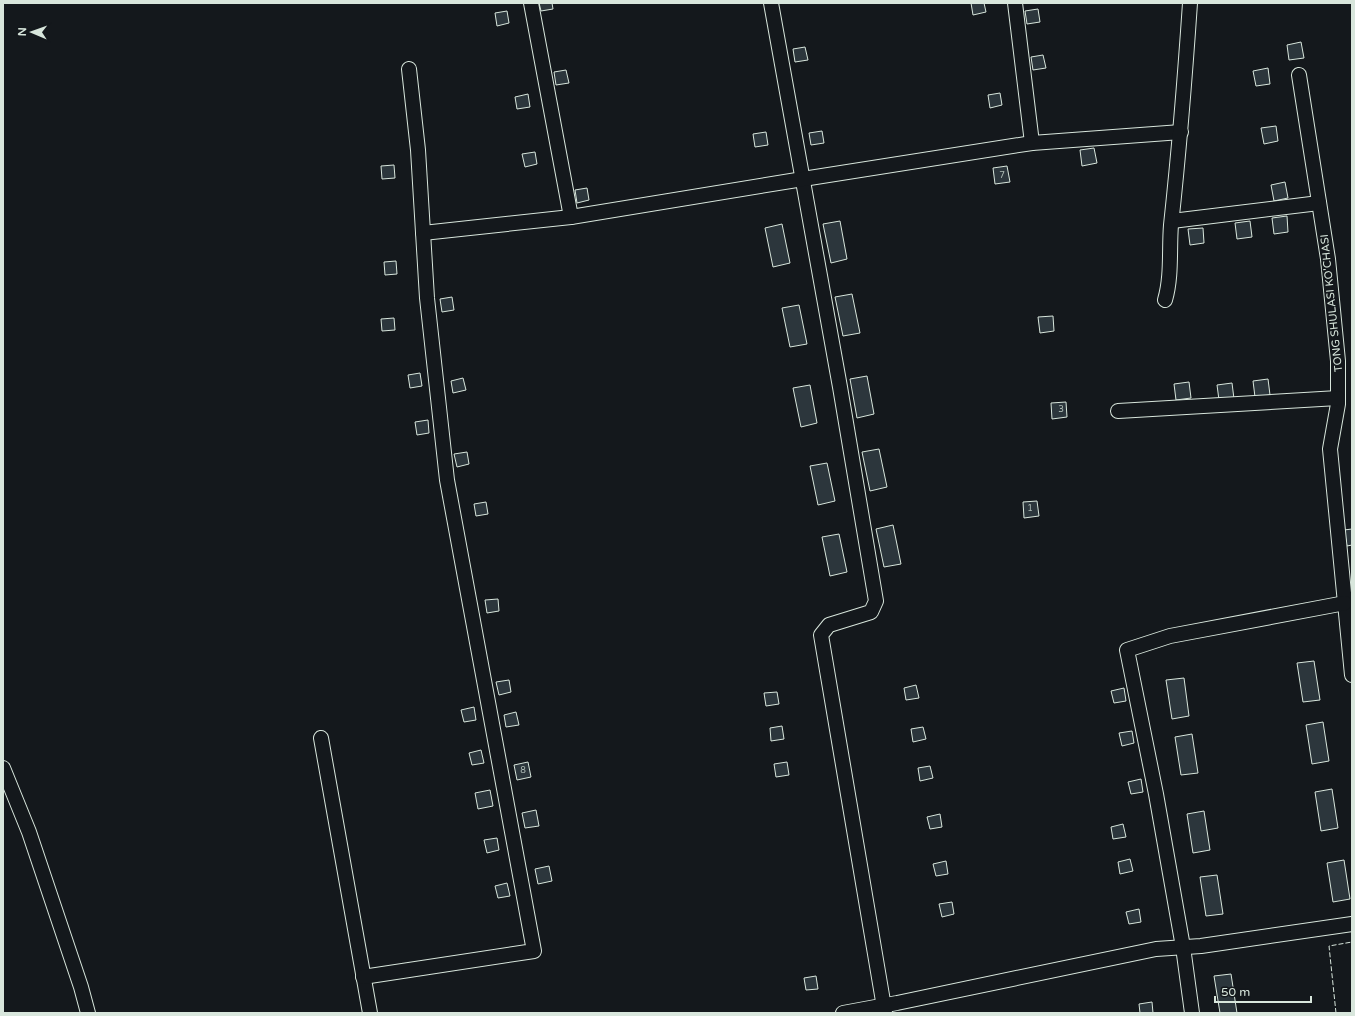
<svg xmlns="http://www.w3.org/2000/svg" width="1355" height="1016" font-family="'Varela Round',sans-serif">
<rect width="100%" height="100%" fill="#14181c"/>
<g fill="#2c363c" stroke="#d8e6dc">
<polygon points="539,3 552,3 553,9 541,11"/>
<polygon points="971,3 984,3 986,12 973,15"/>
<polygon points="1038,9 1040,22 1027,24 1025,11"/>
<polygon points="507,11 509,23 497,26 495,13"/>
<polygon points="1301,42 1304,58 1289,60 1287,45"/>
<polygon points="805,47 808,60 795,62 793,49"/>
<polygon points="1043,55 1046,68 1033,70 1031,57"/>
<polygon points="1268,68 1270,84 1256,86 1253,71"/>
<polygon points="566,70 569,83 556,85 554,72"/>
<polygon points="1000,93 1002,105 990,108 988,95"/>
<polygon points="528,94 530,107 517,109 515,97"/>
<polygon points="1276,126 1278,141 1264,144 1261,128"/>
<polygon points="822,131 824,143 811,145 809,133"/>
<polygon points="766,132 768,145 755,147 753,134"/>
<polygon points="1094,148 1097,163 1082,166 1080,150"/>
<polygon points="535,152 537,164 525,167 522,154"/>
<polygon points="394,165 395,178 382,179 381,166"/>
<polygon points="1007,166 1010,182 995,184 993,168"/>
<polygon points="1285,182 1288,198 1274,201 1271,185"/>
<polygon points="587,188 589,200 577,203 575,190"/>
<polygon points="1287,216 1288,232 1274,234 1272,218"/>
<polygon points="840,221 847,259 831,263 823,224"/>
<polygon points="1250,221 1252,237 1237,239 1235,223"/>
<polygon points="782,224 790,263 773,267 765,228"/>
<polygon points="1203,228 1204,243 1190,245 1188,229"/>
<polygon points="396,261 397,274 385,275 384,262"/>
<polygon points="852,294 860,333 843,336 835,297"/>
<polygon points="452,297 454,310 442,312 440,299"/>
<polygon points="799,305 807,344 790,347 782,308"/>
<polygon points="1053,316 1054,331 1040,333 1038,317"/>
<polygon points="394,318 395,330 382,331 381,319"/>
<polygon points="420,373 422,386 410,388 408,375"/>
<polygon points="867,376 874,414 857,418 850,379"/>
<polygon points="463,378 466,390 453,393 451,381"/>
<polygon points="1268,379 1270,395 1255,397 1253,381"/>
<polygon points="1189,382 1191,398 1176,400 1174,384"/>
<polygon points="1232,383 1234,399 1219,400 1217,385"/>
<polygon points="810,385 817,423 801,427 793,388"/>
<polygon points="1066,402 1067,417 1052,419 1051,403"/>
<polygon points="428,420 429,433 417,435 415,422"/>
<polygon points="879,449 887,487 870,491 862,452"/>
<polygon points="467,452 469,464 457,467 454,454"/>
<polygon points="827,463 835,501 818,505 810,466"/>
<polygon points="1037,501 1039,516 1024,518 1023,502"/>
<polygon points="486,502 488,514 476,516 474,504"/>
<polygon points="893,525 901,564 884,567 876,529"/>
<polygon points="1352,529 1352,545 1347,546 1344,530"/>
<polygon points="839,534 847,572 830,576 822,537"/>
<polygon points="498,599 499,611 487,613 485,600"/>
<polygon points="1314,661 1320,700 1303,702 1297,663"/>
<polygon points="1184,678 1189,716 1172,719 1166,680"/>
<polygon points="509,680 511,692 499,695 496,682"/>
<polygon points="916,685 919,698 906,700 904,688"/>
<polygon points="1124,688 1126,701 1114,703 1111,691"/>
<polygon points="777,692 779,704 766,706 764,693"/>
<polygon points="474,707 476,720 464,722 461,710"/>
<polygon points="516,712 519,725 506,727 504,715"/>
<polygon points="1323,722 1329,761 1312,764 1306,725"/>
<polygon points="782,726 784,739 771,741 770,728"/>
<polygon points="923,727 926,739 913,742 911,729"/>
<polygon points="1132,731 1134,743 1122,746 1119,733"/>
<polygon points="1192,734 1198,773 1181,775 1175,737"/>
<polygon points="481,750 484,763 472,765 469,753"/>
<polygon points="528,762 531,777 517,780 514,765"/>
<polygon points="787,762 789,775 776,777 774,764"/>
<polygon points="930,766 933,778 920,781 918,768"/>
<polygon points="1141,779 1143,792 1131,794 1128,782"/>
<polygon points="1332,789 1338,828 1321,831 1315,792"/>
<polygon points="490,790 493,806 478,809 475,793"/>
<polygon points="536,810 539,826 525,828 522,813"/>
<polygon points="1204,811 1210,850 1193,853 1187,814"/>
<polygon points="940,814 942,827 930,829 927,817"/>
<polygon points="1123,824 1126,837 1113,839 1111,827"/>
<polygon points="497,838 499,850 487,853 484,840"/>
<polygon points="1130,859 1133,871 1120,874 1118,862"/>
<polygon points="1344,860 1350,899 1333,902 1327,863"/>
<polygon points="946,861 948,874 936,876 933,864"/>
<polygon points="549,866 552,881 538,884 535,869"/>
<polygon points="1217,875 1223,914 1206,916 1200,877"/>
<polygon points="507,883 510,896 498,898 495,886"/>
<polygon points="952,902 954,914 942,917 939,904"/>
<polygon points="1139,909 1141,922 1129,924 1126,912"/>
<polygon points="1231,974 1237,1013 1220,1013 1214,976"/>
<polygon points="816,976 818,989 806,990 804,978"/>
<polygon points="1152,1002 1153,1013 1140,1013 1139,1004"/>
</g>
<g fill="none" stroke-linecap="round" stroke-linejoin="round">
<defs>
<g id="minor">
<polyline points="531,3 571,217"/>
<polyline points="771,3 840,387 876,601 871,612 829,625 821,635 885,1013"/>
<polyline points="1015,3 1032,143"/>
<polyline points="1299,75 1328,259 1338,361 1338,404 1330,449 1352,675"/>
<polyline points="1172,221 1319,203"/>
<polyline points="423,233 571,217 803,179 1032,143 1181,132"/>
<path d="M1165,300C1172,276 1169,249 1171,225C1179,151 1185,77 1190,3"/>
<polyline points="1118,411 1338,398"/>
<polyline points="321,738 370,1013"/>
<polyline points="3,768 29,832 81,987 88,1013"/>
<polyline points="363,977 534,951 447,480 427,298 418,150 409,69"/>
<polyline points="843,1013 897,1003 1156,949 1201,946 1352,924"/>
<polyline points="1192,1013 1183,947 1156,794 1127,650 1170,636 1345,603"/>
</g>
</defs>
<use href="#minor" stroke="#d8e6dc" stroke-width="16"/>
<use href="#minor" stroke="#14181c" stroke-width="14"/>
<polyline stroke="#d8e6dc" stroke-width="1" stroke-dasharray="5 2" stroke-linecap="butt" points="1336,1013 1329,946 1352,942"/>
</g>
<g text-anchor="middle" stroke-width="3" stroke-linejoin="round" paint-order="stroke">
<g font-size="9" fill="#adbab4">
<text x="1002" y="178">7</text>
<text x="1061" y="412">3</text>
<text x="1030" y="511">1</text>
<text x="523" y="773">8</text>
</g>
<g font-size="11" fill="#d8e6dc" stroke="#14181c">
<text transform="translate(1331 303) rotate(-96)" y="4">TONG SHULASI KO'CHASI</text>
</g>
</g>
<rect width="1355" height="1016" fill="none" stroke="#d8e6dc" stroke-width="8"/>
<g transform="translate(32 32) rotate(272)" stroke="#14181c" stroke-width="3" paint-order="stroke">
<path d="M0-3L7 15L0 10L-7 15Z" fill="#d8e6dc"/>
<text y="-6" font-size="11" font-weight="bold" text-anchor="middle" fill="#d8e6dc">N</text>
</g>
<path d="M1215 996v6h96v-6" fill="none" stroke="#d8e6dc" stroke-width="2"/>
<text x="1221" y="996" font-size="12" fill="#d8e6dc" stroke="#14181c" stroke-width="3" paint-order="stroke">50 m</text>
</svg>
